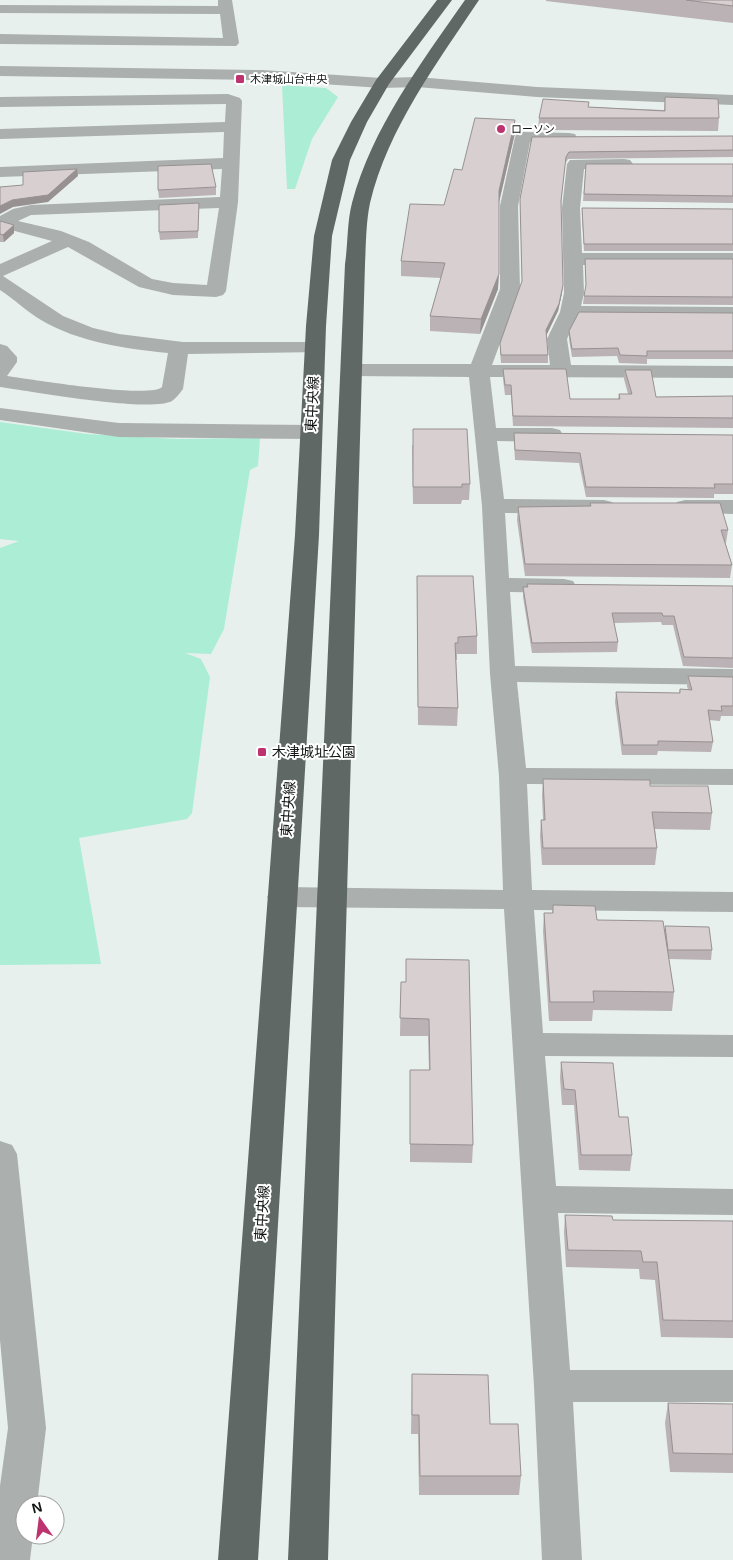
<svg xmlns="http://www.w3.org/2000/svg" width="733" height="1560" font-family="Arial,'Noto Sans JP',sans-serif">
<rect width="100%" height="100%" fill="#e7f0ec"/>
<g fill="#acedd5">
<polygon points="282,85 326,88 338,97 312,139 295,189 287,189"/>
<polygon points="0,422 87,434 177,439 260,438 258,466 250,470 224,629 211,654 185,653 201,659 210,677 192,813 187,819 79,838 101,964 0,965 0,548 19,541 0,539"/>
</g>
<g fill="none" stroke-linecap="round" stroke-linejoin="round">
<g fill="#abafad" fill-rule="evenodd">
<polygon points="218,0 232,0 239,43 236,46 0,44 0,34 223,38 220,14 0,13 0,5 218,6"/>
<polygon points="0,66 262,70 382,78 417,77 537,87 733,95 733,105 537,97 417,87 382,88 262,80 0,76"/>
<path d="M228,94L240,98L242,101L238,202L226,291L223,295L216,297L173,295L139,287L68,247L3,276L63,316L93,328L119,334L183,342H315L322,344L325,348L322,352L188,354L183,389C180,393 176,398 172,401C150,413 30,391 0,387V344L7,346L17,357V362L7,376C29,379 150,399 162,387L168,353C126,349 78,342 41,320C26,311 14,299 0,290V264L52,241L0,227V216L13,209L31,205L220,197L222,169L0,177V167L223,158L224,132L0,139V129L225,122L226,104L0,107V97ZM219,208L207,285L173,283L152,279L89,242L61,231L18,221L31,215Z"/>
<polygon points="523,132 569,133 575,134 577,138 575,142 569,143 530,142 518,206 520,289 492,365 550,365 547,339 560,312 564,293 562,208 567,164 570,160 624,159 630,160 633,164 630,168 624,169 584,169 580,208 582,253 733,253 733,265 583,265 584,293 581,306 733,307 733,319 577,318 567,339 571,365 733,366 733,378 490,377 496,428 552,428 560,430 563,435 560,440 552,442 497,441 504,499 604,500 612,502 616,507 612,512 604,514 505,513 509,578 564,579 573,581 576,586 573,591 564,593 510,592 515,666 733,669 733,685 517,682 526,768 733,769 733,785 527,784 532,890 733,892 733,912 534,910 543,1033 733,1035 733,1057 545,1056 556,1186 733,1189 733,1215 558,1213 570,1370 733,1370 733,1402 573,1402 582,1560 542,1560 534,1386 504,909 282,907 272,904 267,897 272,890 282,887 503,890 499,776 490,674 482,506 469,377 351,376 344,374 341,370 344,366 351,364 471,364 500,289 500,206 515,137 517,133"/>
<polygon points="0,408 119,423 311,425 319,427 322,432 319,437 311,439 119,437 0,420"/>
<polygon points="685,500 733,500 733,514 677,512 673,507 677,502"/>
<polygon points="0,1141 12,1145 17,1154 46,1428 37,1505 25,1505 25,1535 33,1535 30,1560 0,1560 0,1486 8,1428 0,1340"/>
</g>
<g fill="#606865" fill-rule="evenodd">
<polygon points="437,0 452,0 389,84 367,122 350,160 332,236 326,326 319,535 258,1560 218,1560 295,535 306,326 314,236 332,160 351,122 376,80"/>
<path d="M465,0H479C437,63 388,128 370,203C366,222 366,244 365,264L328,1560H288L345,264C348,244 347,222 352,203C372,128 421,63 465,0Z"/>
</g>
</g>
<g fill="#bab2b4">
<polygon points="546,0 733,0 733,23 546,1"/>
<polygon points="665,97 719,118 718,131 538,130 539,118 589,107 664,110"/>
<polygon points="515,120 515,133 499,203 498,289 480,334 430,331 430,316 441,278 401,276 401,261 444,205 462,170"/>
<polygon points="733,136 733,157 568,159 565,164 561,204 562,293 558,311 546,336 548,355 548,363 501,363 500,351 500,343 522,283 520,199 532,137"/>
<polygon points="586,164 733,164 733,203 583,201"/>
<polygon points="216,187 216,195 159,198 158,190"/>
<polygon points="199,203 198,238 160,240 159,232"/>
<polygon points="582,208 733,209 733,251 584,251 582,216"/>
<polygon points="0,221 14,225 14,233 4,242 0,242"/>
<polygon points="585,259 733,259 733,305 583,304 584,296 586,288"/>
<polygon points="733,313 733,359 647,359 647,364 619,363 617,356 572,357 569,339 569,331"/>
<polygon points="503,369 570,399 618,399 619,394 628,394 624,379 625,370 656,397 733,396 733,428 513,426 511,395 505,395 503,379"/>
<polygon points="514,433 733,435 733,494 714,494 714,498 586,497 579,463 515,460 514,443"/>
<polygon points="412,445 470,484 469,500 462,500 461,504 413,504"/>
<polygon points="590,503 728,530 726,543 725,543 732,565 730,578 525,576 517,520 518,507 590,506"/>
<polygon points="417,576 477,636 477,654 457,654 457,660 456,660 458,708 457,726 418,725"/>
<polygon points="527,584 733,586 733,668 683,666 673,625 662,625 661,622 614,623 618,642 617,652 532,653 523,597 523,587 527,587"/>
<polygon points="688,676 733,677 733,716 721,716 720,721 709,720 713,742 711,752 658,751 657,755 622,755 615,702 616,692 679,693 680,689 688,690 687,686"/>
<polygon points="543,779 650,786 712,813 710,830 655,829 657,848 655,865 542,865 540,836 541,820 543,820 542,795"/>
<polygon points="553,905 597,920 665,929 665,926 712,950 711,960 669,959 674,992 672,1011 593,1010 592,1021 549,1021 543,931 544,913 552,913"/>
<polygon points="469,960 473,1145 472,1163 410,1162 410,1070 429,1070 428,1036 400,1036 401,982 406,982"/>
<polygon points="561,1062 619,1117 632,1155 630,1171 579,1170 574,1105 562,1105 560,1078"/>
<polygon points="565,1215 613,1220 733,1221 733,1338 661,1337 655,1280 640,1279 639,1269 566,1267 564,1232"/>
<polygon points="412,1374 490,1424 521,1476 519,1495 419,1495 418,1434 411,1434"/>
<polygon points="668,1403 733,1404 733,1473 670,1472 665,1423"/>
</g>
<g fill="#979192">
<polygon points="515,120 515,133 498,206 499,191"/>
<polygon points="77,169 78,176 48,202 13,207 0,214 0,206"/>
<polygon points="14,225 14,233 4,242 3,235"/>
<polygon points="499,274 498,289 480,334 481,319"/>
<polygon points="563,285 562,293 558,311 545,338 546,330"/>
</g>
<g fill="#d8cfd1" stroke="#979192">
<polygon points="686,0 733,0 733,6"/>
<polygon points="665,97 718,99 719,118 539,118 543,99 589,102 588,107 665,111"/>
<polygon points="475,118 515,120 499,191 499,274 481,319 430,316 445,263 401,261 410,204 444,205 454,169 462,170"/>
<polygon points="733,136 733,150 569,152 566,157 561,201 563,285 559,304 546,330 548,355 501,355 500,343 522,281 520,199 532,137"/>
<polygon points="211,164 216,187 158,190 158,166"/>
<polygon points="586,164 733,164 733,196 584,194"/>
<polygon points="77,169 48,195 12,200 0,206 0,187 23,185 23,172"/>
<polygon points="199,203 198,231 159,232 159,205"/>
<polygon points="582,208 733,209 733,244 584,244"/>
<polygon points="0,221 14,225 3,235 0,234"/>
<polygon points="585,259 733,259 733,297 584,296 586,285"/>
<polygon points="579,312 733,313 733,351 647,351 647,356 620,355 618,348 572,349 569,331"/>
<polygon points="503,369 566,369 570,399 620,399 619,394 632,394 625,370 651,370 656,397 733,396 733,418 513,416 511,385 505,385"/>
<polygon points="413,429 467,429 470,484 462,484 462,487 413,487"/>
<polygon points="514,433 733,435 733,484 714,484 715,488 586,487 580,453 515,450"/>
<polygon points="590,503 720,503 728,530 721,530 732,565 525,564 518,507 591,506"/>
<polygon points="417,576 473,576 477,636 458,637 458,643 455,643 458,708 418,707"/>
<polygon points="527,584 733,586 733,658 684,657 674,616 663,616 662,613 612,613 618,642 532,643 523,587 528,587"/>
<polygon points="688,676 733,677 733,706 721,706 722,711 708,710 713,742 658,741 658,745 623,745 616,692 680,693 680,689 692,690"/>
<polygon points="543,779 650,780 650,786 708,786 712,813 652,812 657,848 543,848 541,820 545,820"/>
<polygon points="553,905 595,906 597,920 663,921 674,992 593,991 594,1002 550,1002 544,913 553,913"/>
<polygon points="665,926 709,927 712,950 668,950"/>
<polygon points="406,959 469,960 473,1145 410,1144 410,1070 430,1070 429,1019 400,1018 401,982 406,982"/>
<polygon points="561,1062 613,1063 619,1117 628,1117 632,1155 581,1155 575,1090 564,1089"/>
<polygon points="565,1215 612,1216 613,1220 733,1221 733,1321 663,1320 657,1262 643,1262 641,1251 568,1250"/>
<polygon points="412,1374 488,1375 490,1424 518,1424 521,1476 420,1476 419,1415 412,1415"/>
<polygon points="668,1403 733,1404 733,1454 673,1453"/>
</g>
<g fill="#bc336f" stroke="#fff" stroke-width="2">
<rect x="235" y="74" width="10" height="10" rx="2.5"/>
<circle cx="501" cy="129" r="5"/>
<rect x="257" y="747" width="10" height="10" rx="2.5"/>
</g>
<g text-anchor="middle" stroke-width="4" stroke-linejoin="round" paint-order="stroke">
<g font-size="11" fill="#121614" stroke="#fff" text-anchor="start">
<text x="250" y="83">木津城山台中央</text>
<text x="511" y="133">ローソン</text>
</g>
<g font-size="14" fill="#121614" stroke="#fff">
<text transform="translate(312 404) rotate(-87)" y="5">東中央線</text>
<text transform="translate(288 809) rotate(-86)" y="5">東中央線</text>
<text transform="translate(262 1213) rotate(-86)" y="5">東中央線</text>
</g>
<g font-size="14" fill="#121614" stroke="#fff" text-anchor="start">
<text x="272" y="757">木津城址公園</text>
</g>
</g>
<g transform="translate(40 1520) rotate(346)"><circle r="24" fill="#ffffff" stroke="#a0a2a1"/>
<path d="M0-4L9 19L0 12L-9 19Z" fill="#bc336f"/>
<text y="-8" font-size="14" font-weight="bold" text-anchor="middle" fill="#121614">N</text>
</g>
</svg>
